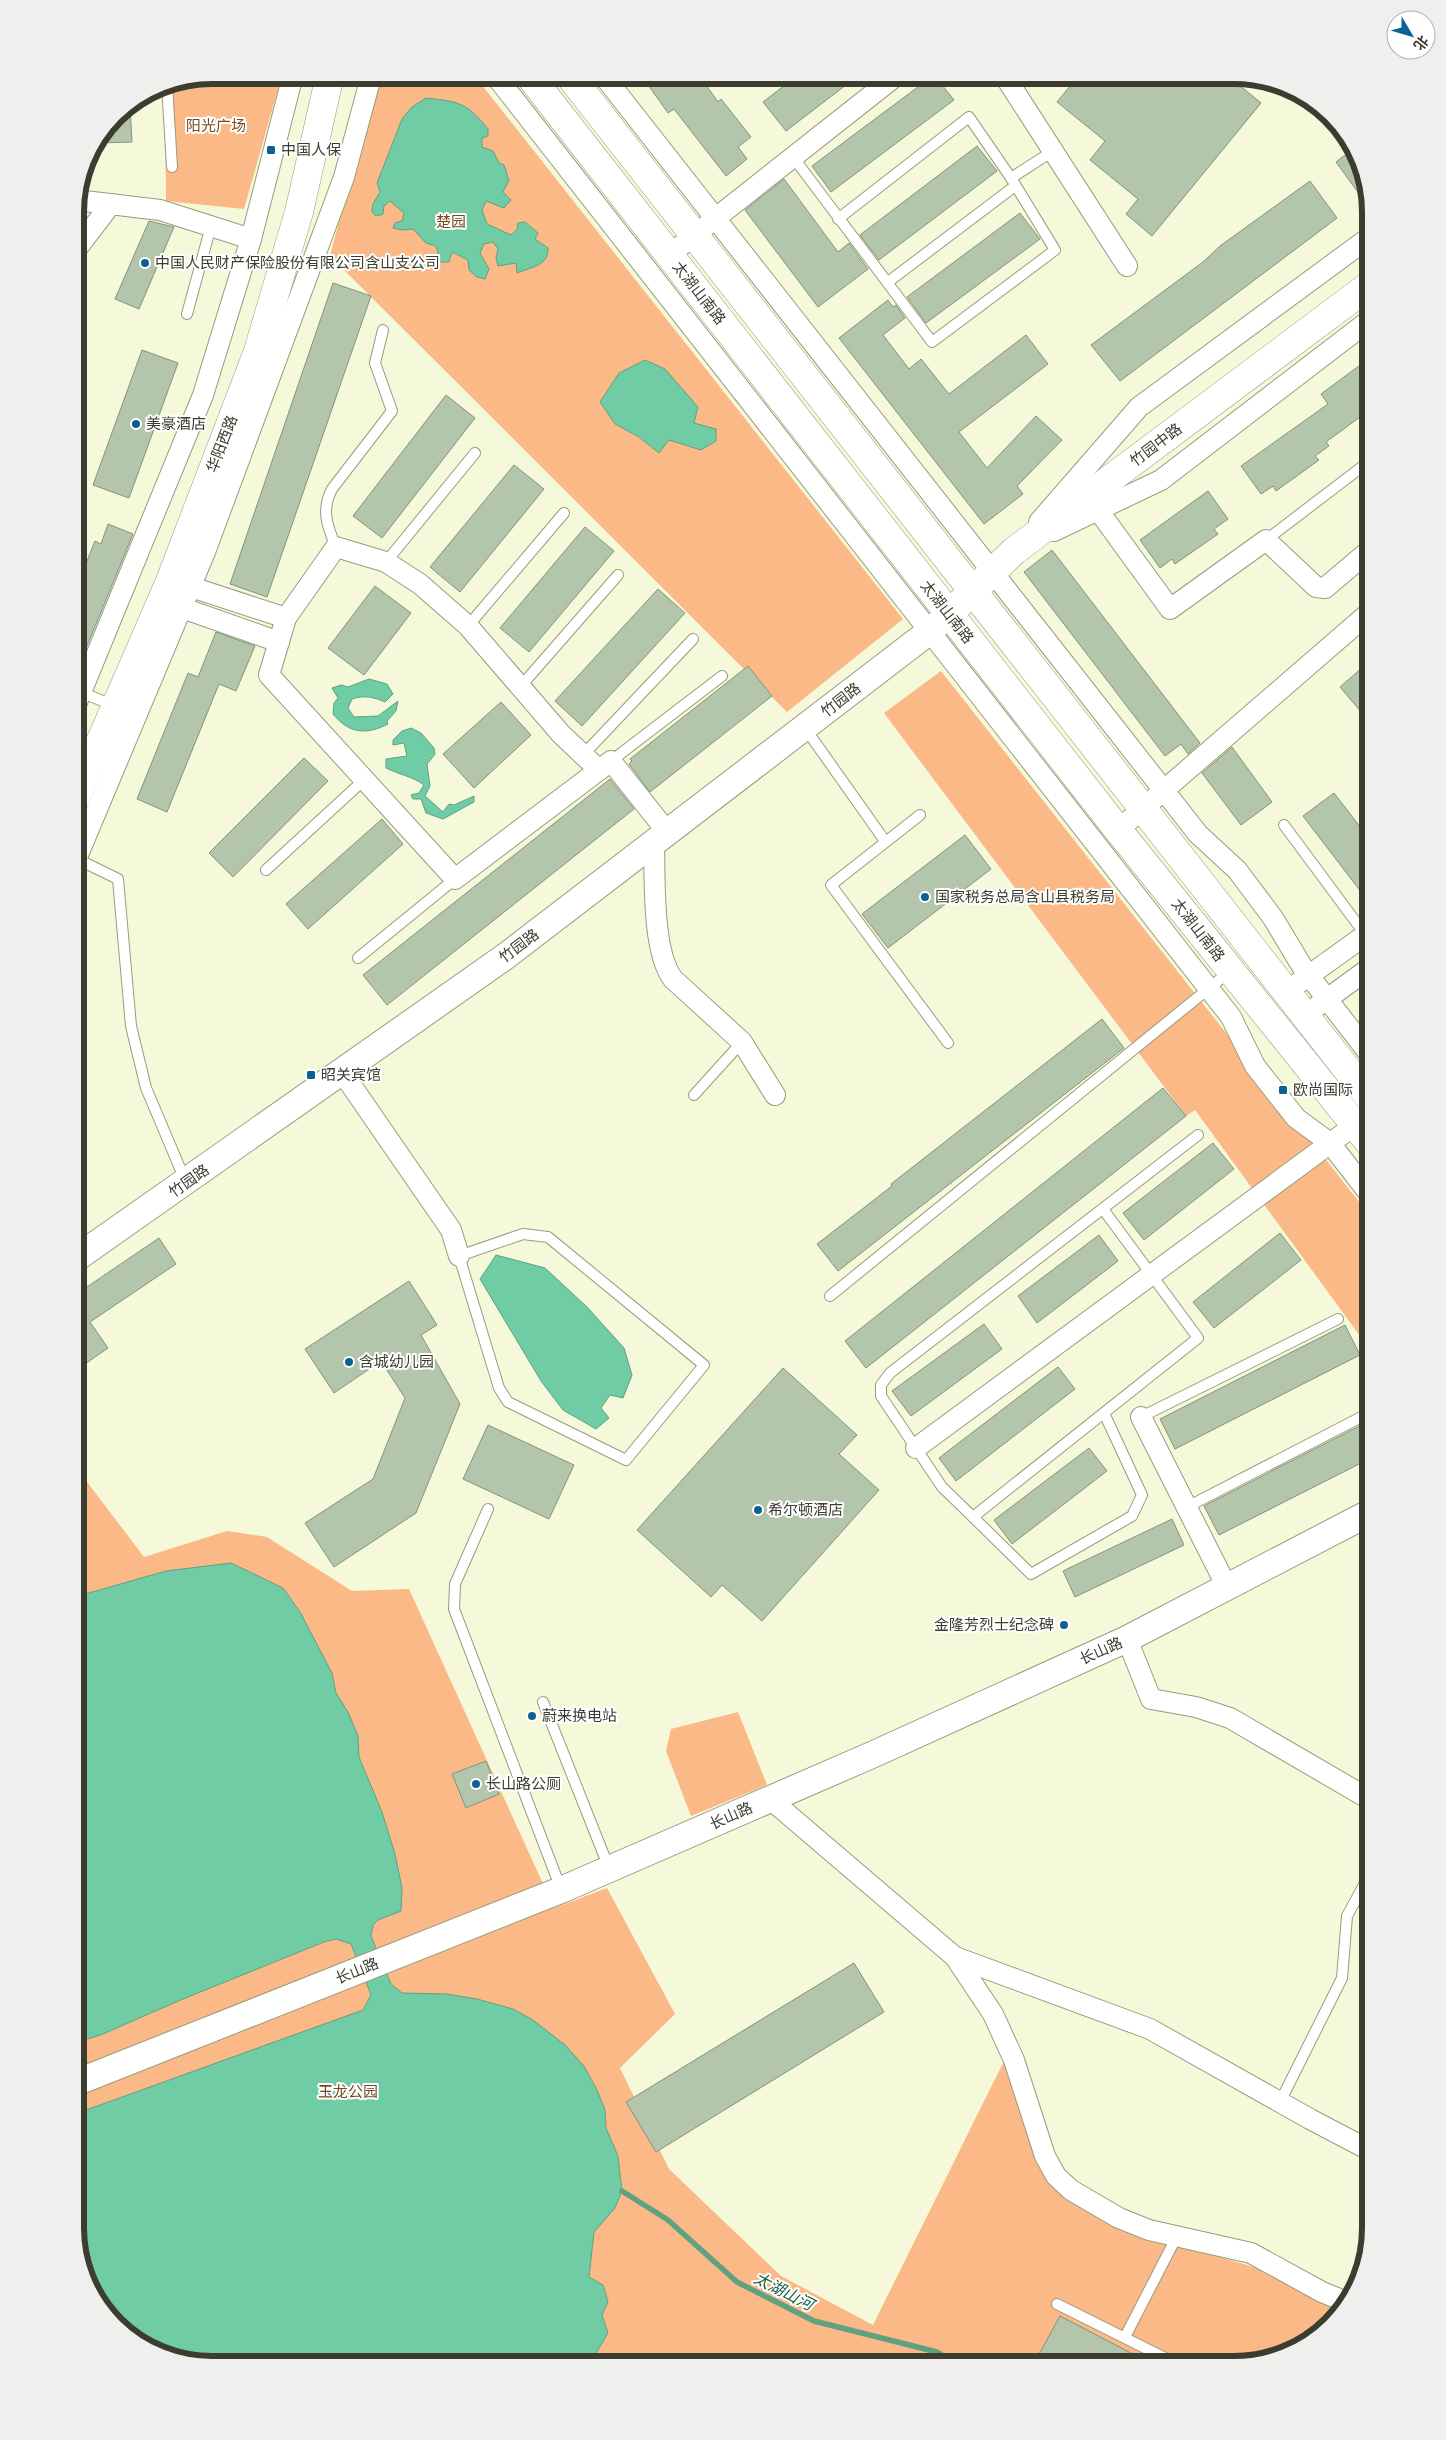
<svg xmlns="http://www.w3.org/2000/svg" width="1446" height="2440" font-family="Mulish,'Noto Sans SC',sans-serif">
<rect width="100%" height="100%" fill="#f6f9d9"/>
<g fill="#fab986">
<polygon points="212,75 282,75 244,209 166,201 165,84"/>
<polygon points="381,75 474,75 903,619 787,712 330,256 374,86"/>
<polygon points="941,671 1371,1217 1371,1351 1195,1110 1186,1116 884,713"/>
<polygon points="75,1466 144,1557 227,1531 267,1537 352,1591 409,1589 554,1908 607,1888 675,2014 620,2068 669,2169 781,2276 873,2325 1006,2057 1040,2160 1059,2193 1122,2229 1261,2269 1342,2309 1295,2351 1234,2365 203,2365 135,2342 89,2289 75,2228"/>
<polygon points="738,1712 767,1785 691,1816 666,1751 671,1729"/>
</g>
<g fill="#6fcca4" stroke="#60a181">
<path d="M426,98C460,102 466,102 488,129V136L482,138V147L493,151L499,163L504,165L509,180L503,192L511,200L504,208L486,201L482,210L487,224L511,235L517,230L518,223L525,222L538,233L535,239L548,248C549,266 531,267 517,273L516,263L498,266L496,258L498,249L493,242L484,244L480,253L489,269L485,279L477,277L469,270L468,260L452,252L449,262H430L439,257L436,246L426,243L413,229L402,230L393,228L395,223L402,221L404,213L390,201L384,206L383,214L376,216L372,212L373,204L380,192L377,183L402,119L412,107Z"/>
<polygon points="645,360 665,369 698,407 694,423 716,429 716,441 701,450 669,440 659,453 639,437 615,424 600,402 619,373"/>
<path d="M369,679L387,684L393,694L385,702C374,697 364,695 352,699L348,708L354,717L378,716L398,701L396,711L387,721L388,724C367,735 349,734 333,714L334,703L338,698L332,688L341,685L348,687Z"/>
<path d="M411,728L421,733L434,748L435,754L427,764L430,786L425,796L443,812L449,804L454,805L474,796V802L443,819L426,813L421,799H413L411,795L419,793L424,785C412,776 400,775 386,768V759L407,756L404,743L393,745V740L402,731Z"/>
<polygon points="496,1255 545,1268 587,1307 624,1348 632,1375 623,1398 610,1395 601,1408 609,1418 596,1429 563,1410 541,1381 480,1279"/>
<polygon points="231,1563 283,1588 300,1612 332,1673 336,1693 348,1712 358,1736 359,1757 382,1812 395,1854 402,1888 401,1911 378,1920 373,1925 371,1936 391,1984 402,1993 447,1994 477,1999 513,2009 533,2020 565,2045 584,2066 597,2090 605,2110 606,2128 618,2156 622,2191 615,2208 594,2232 589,2277 603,2285 608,2302 602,2315 608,2333 589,2365 203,2365 135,2342 89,2289 75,2228 75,2114 363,2010 371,1995 351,1944 336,1939 324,1942 183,1999 103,2034 75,2043 75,1597 166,1571"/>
</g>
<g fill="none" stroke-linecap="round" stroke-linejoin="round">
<polyline stroke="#60a181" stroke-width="5.5" points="622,2191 668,2220 737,2282 814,2321 937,2352 959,2365"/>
</g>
<g fill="#b3c6ac" stroke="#81947b">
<polygon points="641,75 699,75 718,102 721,99 751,137 738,147 747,159 726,176 674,109 668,113"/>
<polygon points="798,75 859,75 786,131 763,102"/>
<polygon points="934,75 954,100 831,192 812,166"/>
<polygon points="1079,75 1227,75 1261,103 1152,236 1126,214 1138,199 1090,160 1105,141 1057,102"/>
<polygon points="130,105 132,142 97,143 115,115"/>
<polygon points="977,146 997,171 879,260 860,235"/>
<polygon points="1354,148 1357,151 1370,209 1336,162"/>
<polygon points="784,179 838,252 849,243 868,269 818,307 745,210"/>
<polygon points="1310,181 1337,218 1120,381 1091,345 1203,262 1220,246"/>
<polygon points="1020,213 1040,239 926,323 907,297"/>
<polygon points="149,221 174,227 139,309 115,299"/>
<polygon points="333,283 371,296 267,597 230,584"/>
<polygon points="888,300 893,307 896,305 905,318 883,335 909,369 921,359 949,394 1026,335 1048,364 959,432 987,468 1036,416 1062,440 1017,486 1023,494 984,524 839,338"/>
<polygon points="142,350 178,363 129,498 93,485"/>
<polygon points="1371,357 1371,409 1326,442 1329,446 1315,456 1319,460 1276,491 1273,486 1261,494 1241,466 1328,404 1321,394"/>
<polygon points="446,395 475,418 382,538 353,516"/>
<polygon points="514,465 544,489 460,592 430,567"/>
<polygon points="1208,491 1228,519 1214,529 1218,534 1175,564 1172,559 1160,568 1140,540"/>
<polygon points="108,524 133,534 75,675 75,584 79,575 81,576 95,541 101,544"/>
<polygon points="585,527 614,551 529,652 500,628"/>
<polygon points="1052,550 1200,743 1188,754 1181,744 1165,756 1024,572"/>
<polygon points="375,586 411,613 364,675 328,648"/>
<polygon points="658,589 685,613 582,726 555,701"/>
<polygon points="216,632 255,646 236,691 219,684 167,812 137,799 188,673 198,677"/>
<polygon points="1371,660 1371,706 1362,713 1340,687"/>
<polygon points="748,666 772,696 650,792 629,764 632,761 630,759"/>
<polygon points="501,702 531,735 474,788 443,754"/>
<polygon points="1232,747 1272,802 1241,825 1202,773"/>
<polygon points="304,758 328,781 233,877 209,853"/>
<polygon points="610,779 634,809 387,1005 363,975"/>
<polygon points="1334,793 1371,841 1371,905 1303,816"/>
<polygon points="382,819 403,844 308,929 286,904"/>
<polygon points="965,835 991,869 888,948 862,914"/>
<polygon points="1102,1019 1124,1048 838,1271 817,1244 892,1186 891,1184"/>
<polygon points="1163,1088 1186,1116 866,1368 845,1341"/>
<polygon points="1213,1143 1234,1169 1144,1240 1123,1213"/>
<polygon points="1280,1233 1301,1260 1214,1328 1193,1302"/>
<polygon points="1099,1235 1118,1261 1037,1323 1018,1296"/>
<polygon points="159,1238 176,1264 90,1322 108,1348 75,1371 75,1295"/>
<polygon points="409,1281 437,1325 421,1335 460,1404 416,1513 334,1567 305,1523 373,1479 405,1398 381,1361 334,1393 305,1349"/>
<polygon points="984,1324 1002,1349 911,1416 892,1391"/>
<polygon points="1345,1325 1360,1355 1175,1449 1160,1419"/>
<polygon points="1058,1367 1075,1389 956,1481 939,1458"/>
<polygon points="783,1368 857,1435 839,1454 879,1490 762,1621 722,1585 711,1597 637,1530"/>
<polygon points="1371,1420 1371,1458 1219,1535 1204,1506"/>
<polygon points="488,1425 574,1465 549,1519 463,1479"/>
<polygon points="1089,1448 1107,1471 1012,1544 994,1520"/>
<polygon points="1172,1519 1184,1545 1075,1597 1063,1571"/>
<polygon points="486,1761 499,1794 466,1808 452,1774"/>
<polygon points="854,1963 884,2012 656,2152 626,2102"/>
<polygon points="1060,2316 1154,2365 1033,2365"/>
</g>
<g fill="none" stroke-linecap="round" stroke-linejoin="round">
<defs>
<g id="service">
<polyline points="167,84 172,167"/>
<polyline points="793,157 932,342 1055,250 1011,178 969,117 838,219"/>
<polyline points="1011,178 1053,151"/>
<polyline points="888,282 1015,186"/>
<polyline points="187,314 211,226"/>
<polyline points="1266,540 1371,460"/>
<path d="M336,547C327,526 321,510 332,489L392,411L375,363L383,330"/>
<polyline points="386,562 475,453"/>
<polyline points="468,626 564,513"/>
<polyline points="521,686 618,575"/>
<polyline points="78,691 115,706"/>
<polyline points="805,728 885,841"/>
<polyline points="583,755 693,639"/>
<polyline points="611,761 722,676"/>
<polyline points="920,815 831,885 948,1043"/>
<polyline points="1284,825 1367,937"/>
<polyline points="75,858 118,879 131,1026 146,1088 185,1180"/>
<polyline points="266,870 365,779"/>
<polyline points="358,958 455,879"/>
<polyline points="694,1095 742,1042"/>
<polyline points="1103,1209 1198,1338 973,1517 942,1487 881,1396 881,1385 890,1373 1198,1135"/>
<polygon points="523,1234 548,1237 704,1365 626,1460 508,1402 499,1388 459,1256"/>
<polyline points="830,1296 1229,972"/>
<polyline points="1141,1417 1338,1319"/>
<polyline points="1187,1507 1371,1412"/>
<polyline points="488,1509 455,1584 454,1609 561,1889"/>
<polyline points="973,1517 1031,1574 1132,1516 1142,1495 1104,1413"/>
<polyline points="543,1702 609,1868"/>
<polyline points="1280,2102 1342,1978 1347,1916 1371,1872"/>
<polyline points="1057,2304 1179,2365"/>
<polyline points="1125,2337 1177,2236"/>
</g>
<g id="minor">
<polyline points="495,75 1231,1017 1255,1066 1296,1118 1330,1143 1371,1196"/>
<polyline points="603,75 1198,834 1237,870 1273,918 1303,968 1371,1056"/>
<polyline points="1004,75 1127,266"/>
<polyline points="76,200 160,210 251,239"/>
<polyline points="75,251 111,204"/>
<polyline points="669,255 897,75"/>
<polyline points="1090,499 1170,609 1266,540 1316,587 1325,588 1371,549"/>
<polyline points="1039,522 1139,407 1371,236"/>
<polyline points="1054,531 1161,480 1371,319"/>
<polyline points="179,583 286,618"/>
<polyline points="171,604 279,642"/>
<polyline points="75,707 203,395 251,239 293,75"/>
<polyline points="599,770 561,734 468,626 420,584 386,562 336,547 286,618 269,675 455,879 611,761 668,833"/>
<polyline points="1118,830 1371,611"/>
<path d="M654,843C655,878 652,952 673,979L742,1042L775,1095"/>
<polyline points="75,862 205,552 344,177 369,84 375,75"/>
<polyline points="1297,984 1371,931"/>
<polyline points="1316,1007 1371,967"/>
<polyline points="342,1072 451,1230 459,1256"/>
<polyline points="1141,1417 1227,1587"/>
<polyline points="916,1448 1355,1125"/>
<polyline points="1127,1639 1151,1699 1196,1707 1230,1718 1371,1800"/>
<polyline points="770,1799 955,1957 993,2014 1014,2060 1045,2156 1056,2176 1071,2190 1119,2218 1149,2230 1251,2253 1322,2292 1349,2303"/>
<polyline points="955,1957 1150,2029 1310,2119 1371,2151"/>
</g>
<g id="tertiary">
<polyline points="75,1259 506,956 930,631 949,614"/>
<polyline points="75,2083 561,1890 874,1754 1127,1639 1371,1512"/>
</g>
<g id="secondary">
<polyline points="949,614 1014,551 1371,284"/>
<polyline points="75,800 170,581 257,354 299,212 330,75"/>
</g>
<g id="primary">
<polyline points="529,75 1118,830 1371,1145"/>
<polyline points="569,75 1371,1100"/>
</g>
</defs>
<use href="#service" stroke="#999b7e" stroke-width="12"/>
<use href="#minor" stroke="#999b7e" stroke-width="22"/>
<use href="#tertiary" stroke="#999b7e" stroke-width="28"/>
<use href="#secondary" stroke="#999b7e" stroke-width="29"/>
<use href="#primary" stroke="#999b7e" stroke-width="29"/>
<use href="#service" stroke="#fff" stroke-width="10"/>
<use href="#minor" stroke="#fff" stroke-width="20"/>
<use href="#tertiary" stroke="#fff" stroke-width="26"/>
<use href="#secondary" stroke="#fff" stroke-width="28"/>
<use href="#primary" stroke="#fff" stroke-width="28"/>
</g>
<g fill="#0c6193" stroke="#fff" stroke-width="2">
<rect x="266" y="145" width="10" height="10" rx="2.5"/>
<circle cx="145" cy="263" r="5"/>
<circle cx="136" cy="424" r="5"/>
<circle cx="925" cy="897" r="5"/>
<rect x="306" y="1070" width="10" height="10" rx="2.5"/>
<rect x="1278" y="1085" width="10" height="10" rx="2.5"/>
<circle cx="349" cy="1362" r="5"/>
<circle cx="758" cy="1510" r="5"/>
<circle cx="1064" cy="1625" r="5"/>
<circle cx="532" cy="1716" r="5"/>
<circle cx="476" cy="1784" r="5"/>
</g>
<g text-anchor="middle" stroke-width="4" stroke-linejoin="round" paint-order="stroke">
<g font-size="15" fill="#784a22" stroke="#fff">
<text x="216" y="131">阳光广场</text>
<text x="451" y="227">楚园</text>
<text x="348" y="2097">玉龙公园</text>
</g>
<g font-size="15" fill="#3c3d30" stroke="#fff" text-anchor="start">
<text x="281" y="155">中国人保</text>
<text x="155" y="268">中国人民财产保险股份有限公司含山支公司</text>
<text x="146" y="429">美豪酒店</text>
<text x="935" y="902">国家税务总局含山县税务局</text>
<text x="321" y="1080">昭关宾馆</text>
<text x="1293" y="1095">欧尚国际</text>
<text x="359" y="1367">含城幼儿园</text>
<text x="768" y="1515">希尔顿酒店</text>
<text x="1054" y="1630" text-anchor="end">金隆芳烈士纪念碑</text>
<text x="542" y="1721">蔚来换电站</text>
<text x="486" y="1789">长山路公厕</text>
</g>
<g font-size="15" fill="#3c3d30" stroke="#fff">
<text transform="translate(699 293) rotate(52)" y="5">太湖山南路</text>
<text transform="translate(222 444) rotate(-69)" y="5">华阳西路</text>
<text transform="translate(1156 445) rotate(-37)" y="5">竹园中路</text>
<text transform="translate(947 612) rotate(52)" y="5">太湖山南路</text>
<text transform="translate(841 700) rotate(-38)" y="5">竹园路</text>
<text transform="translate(1198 930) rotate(52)" y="5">太湖山南路</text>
<text transform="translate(519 946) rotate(-37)" y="5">竹园路</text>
<text transform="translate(189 1181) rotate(-35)" y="5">竹园路</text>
<text transform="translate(1101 1651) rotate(-24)" y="5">长山路</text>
<text transform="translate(731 1816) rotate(-24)" y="5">长山路</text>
<text transform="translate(357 1971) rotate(-22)" y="5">长山路</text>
</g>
<g font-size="16" font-style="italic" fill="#1b6247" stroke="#fff">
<text transform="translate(784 2291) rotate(27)" y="6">太湖山河</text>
</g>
</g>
<path d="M0 0H1446V2440H0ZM212 84H1234A128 128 0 0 1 1362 212V2228A128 128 0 0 1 1234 2356H212A128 128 0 0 1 84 2228V212A128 128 0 0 1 212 84Z" fill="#efefee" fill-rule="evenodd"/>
<path fill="none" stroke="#3c3d30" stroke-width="6" d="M212 84H1234A128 128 0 0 1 1362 212V2228A128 128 0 0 1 1234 2356H212A128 128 0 0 1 84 2228V212A128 128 0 0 1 212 84Z"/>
<g transform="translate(1411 35) rotate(128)"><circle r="24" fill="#ffffff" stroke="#b1b1ac"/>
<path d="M0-4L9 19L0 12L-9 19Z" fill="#0c6193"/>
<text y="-8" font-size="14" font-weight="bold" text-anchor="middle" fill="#3c3d30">北</text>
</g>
</svg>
